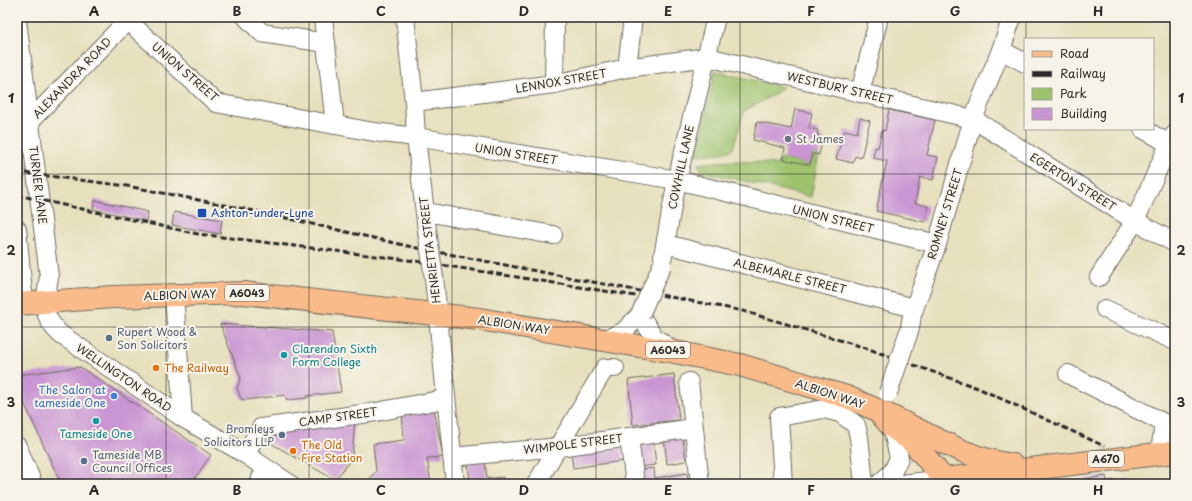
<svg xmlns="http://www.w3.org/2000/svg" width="1192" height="501" font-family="'Playpen Sans',sans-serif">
<rect width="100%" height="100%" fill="#f7f3e8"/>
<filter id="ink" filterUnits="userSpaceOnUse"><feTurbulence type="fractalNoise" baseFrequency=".025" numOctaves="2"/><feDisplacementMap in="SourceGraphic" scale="8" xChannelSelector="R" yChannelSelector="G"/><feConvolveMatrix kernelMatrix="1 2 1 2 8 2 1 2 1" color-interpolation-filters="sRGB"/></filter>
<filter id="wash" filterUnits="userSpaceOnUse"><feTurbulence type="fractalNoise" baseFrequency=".012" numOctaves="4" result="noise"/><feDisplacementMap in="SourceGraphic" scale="16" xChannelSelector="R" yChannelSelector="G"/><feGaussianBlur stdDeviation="0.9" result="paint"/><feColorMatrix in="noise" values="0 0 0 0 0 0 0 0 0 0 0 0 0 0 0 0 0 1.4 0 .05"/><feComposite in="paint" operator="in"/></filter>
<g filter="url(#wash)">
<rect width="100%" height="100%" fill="#e6e0bd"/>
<g fill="#9ec36d" stroke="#64774c">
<polygon points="715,71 783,87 775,94 744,111 733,149 722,153 696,155"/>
<path d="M812,154L819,155L811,197L702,171L698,164C728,160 749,160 779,165V160L783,159L810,165Z"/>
</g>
<g id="blocks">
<g fill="#c995d3">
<polygon points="795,109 812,113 809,128 818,130 817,135 823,137 819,155 812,154 810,165 783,159 785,148 753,140 757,122 791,129"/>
<polygon points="889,110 935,120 927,155 938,157 933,180 920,177 915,203 928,206 925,222 876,211 887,161 873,158 875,147 878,148 882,130 885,131"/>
<polygon points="860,118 870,121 861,158 855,156 853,163 836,159 845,130 857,133"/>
<polygon points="95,200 148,212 146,221 93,209"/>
<polygon points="174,212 222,220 220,234 172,225"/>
<polygon points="220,324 332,332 341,392 307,396 307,398 287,400 285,395 245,400 241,399 237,388 241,378"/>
<polygon points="80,367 211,455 191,484 61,484 17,387 17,375"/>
<polygon points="674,374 679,420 633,425 628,380"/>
<polygon points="434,409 443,457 427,458 431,484 366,484 376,471 373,444 404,440 402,413"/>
<polygon points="355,419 352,458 335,480 267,441 269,432"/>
<polygon points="682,434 686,461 667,464 664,437"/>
<polygon points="653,438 656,465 638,467 634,440"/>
<polygon points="621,447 623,461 573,468 571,453"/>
<polygon points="485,460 487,479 503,477 504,484 470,484 468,461"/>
<polygon points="654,468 655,478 687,473 689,484 640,484 638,470"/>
<polygon points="1106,476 1107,481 1129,479 1130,484 1084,484 1084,479"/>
<polygon points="250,479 254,484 237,484"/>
</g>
</g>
</g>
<g filter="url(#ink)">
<use href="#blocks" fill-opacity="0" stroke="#6c6a5e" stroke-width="1"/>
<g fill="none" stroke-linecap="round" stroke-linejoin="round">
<defs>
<g id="minor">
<polyline points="124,17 216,103 374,132 416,137 677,180 937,244"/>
<polyline points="246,17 262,33 326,43"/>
<polyline points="323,17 335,125"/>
<polyline points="405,17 414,102 416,137 427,230"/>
<path d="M17,20L49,276C46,302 39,313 60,334L183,418L245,454L290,484"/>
<polyline points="1001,50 1025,63"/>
<polyline points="627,68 633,17"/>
<polyline points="554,84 555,17"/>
<polyline points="860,93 879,17"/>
<polyline points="414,102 554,84 627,68 707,57 973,119 1135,221 1175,243"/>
<polyline points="30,121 131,17"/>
<polyline points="1143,129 1175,147"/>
<polyline points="426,212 553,235"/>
<polyline points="17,229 24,304"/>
<polyline points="666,244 914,308"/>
<polyline points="663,256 677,180 716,17"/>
<polyline points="1099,277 1135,221 1169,144 1175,134"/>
<polyline points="434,278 455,484"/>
<polyline points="174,295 183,418"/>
<polyline points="1105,309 1175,341"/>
<polyline points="910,328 912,315 937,244 973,119 1001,50 1012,17"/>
<polyline points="603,340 623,332 640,315 654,337 675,352"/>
<polyline points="1068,374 1164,423 1160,452"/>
<polyline points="689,382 700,484"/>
<polyline points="629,437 635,484"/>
<polyline points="17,446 33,484"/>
<polyline points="245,454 261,428 376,412 445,399"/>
<polyline points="452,457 559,447 694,428"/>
<polyline points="260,484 261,478"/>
<polyline points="536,484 605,368 615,368"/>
<polyline points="783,484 779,417 824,409 840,413 856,425 859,437 864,484"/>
<polyline points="879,484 893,471 899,458 892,427"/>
<polyline points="902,484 944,479"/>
</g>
<g id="major">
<path d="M877,410C921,429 964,459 1013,465"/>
<polyline points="944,479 1175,452"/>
</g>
<polyline id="highway" points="17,304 114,297 244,293 479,319 675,352 740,365 847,397 877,410 892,427 913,442 948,484"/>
</defs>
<use href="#minor" stroke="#6c6a5e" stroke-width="20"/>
<use href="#major" stroke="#6c6a5e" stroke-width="24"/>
<use href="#highway" stroke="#6c6a5e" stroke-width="24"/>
<use href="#minor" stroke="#fff" stroke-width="18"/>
<use href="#major" stroke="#fabb8b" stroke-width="22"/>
<use href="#highway" stroke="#fabb8b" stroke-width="22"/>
<g stroke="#2b2b2b" stroke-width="3" stroke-dasharray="6 3" stroke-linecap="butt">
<polyline points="17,172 127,186 260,212 412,247 743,311 866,348 978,388 1104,446"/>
<polyline points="17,195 198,234 416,261 642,297"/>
</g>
<defs>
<g id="minor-bridge">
<polyline points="427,230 434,278"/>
<polyline points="640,315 662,265"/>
<polyline points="888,393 910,328"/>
</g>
</defs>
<use href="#minor-bridge" stroke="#6c6a5e" stroke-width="20" stroke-linecap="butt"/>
<use href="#minor-bridge" stroke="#fff" stroke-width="18"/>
</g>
</g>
<path fill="none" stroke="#2b2b2b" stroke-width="1" stroke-opacity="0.55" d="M166,17V484M309,17V484M452,17V484M596,17V484M740,17V484M883,17V484M1026,17V39M1026,129V484M17,174H1175M17,327H1175"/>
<circle fill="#6b7280" stroke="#f7f3e8" stroke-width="1.5" cx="788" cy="139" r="4"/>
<rect fill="#1a4fb4" stroke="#f7f3e8" stroke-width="1.5" x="197" y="208" width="10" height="10" rx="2"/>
<g fill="#5c6f8a" stroke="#f7f3e8" stroke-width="1.5">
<circle cx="109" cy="338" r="4"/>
<circle cx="282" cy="435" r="4"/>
<circle cx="84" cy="461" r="4"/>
</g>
<g fill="#0f9aa8" stroke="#f7f3e8" stroke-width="1.5">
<circle cx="284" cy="355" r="4"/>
<circle cx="96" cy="421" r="4"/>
</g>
<g fill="#e8710a" stroke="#f7f3e8" stroke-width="1.5">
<circle cx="156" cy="368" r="4"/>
<circle cx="293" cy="451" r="4"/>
</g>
<circle fill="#3f7fe0" stroke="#f7f3e8" stroke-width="1.5" cx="114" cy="396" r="4"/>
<g text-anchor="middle" stroke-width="4" stroke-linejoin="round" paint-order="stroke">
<g fill="#f7f3e8" stroke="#686764" stroke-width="1">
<rect x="225" y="285" width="44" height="16" rx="3"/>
<rect x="646" y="342" width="44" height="16" rx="3"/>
<rect x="1088" y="451" width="36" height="16" rx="3"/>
</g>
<g font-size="10" font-weight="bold" fill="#2b2b2b">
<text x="247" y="297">A6043</text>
<text x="668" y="354">A6043</text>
<text x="1106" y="463">A670</text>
</g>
<g font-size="11" fill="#2b2b2b" stroke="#f7f3e8">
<text transform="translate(185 72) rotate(41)" y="4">UNION STREET</text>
<text transform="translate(72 78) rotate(-46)" y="4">ALEXANDRA ROAD</text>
<text transform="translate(561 81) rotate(-10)" y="4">LENNOX STREET</text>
<text transform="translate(840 88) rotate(13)" y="4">WESTBURY STREET</text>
<text transform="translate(516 154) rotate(9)" y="4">UNION STREET</text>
<text transform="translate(681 167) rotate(-78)" y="4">COWHILL LANE</text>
<text transform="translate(1073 182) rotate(32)" y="4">EGERTON STREET</text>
<text transform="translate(38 185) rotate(83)" y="4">TURNER LANE</text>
<text transform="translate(945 214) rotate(-73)" y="4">ROMNEY STREET</text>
<text transform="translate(833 219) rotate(14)" y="4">UNION STREET</text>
<text transform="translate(430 250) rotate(-97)" y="4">HENRIETTA STREET</text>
<text transform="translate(790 276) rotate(14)" y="4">ALBEMARLE STREET</text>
<text transform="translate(180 295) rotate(-2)" y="4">ALBION WAY</text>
<text transform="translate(514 325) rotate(9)" y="4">ALBION WAY</text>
<text transform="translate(124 378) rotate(34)" y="4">WELLINGTON ROAD</text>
<text transform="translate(830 394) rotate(18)" y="4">ALBION WAY</text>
<text transform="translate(338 417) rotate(-8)" y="4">CAMP STREET</text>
<text transform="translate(573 444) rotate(-7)" y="4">WIMPOLE STREET</text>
</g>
<g font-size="11" fill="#5b616d" stroke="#f7f3e8" text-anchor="start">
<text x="796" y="143">St James</text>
</g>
<g font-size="11" fill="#164399" stroke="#f7f3e8" text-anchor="start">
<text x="211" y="217">Ashton-under-Lyne</text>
</g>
<g font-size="11" fill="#4e5e75" stroke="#f7f3e8" text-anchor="start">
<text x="117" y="336">Rupert Wood &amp;<tspan x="117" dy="13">Son Solicitors</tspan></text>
<text x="274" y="433" text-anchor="end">Bromleys<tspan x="274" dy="13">Solicitors LLP</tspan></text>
<text x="92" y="459">Tameside MB<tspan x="92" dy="13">Council Offices</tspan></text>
</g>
<g font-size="11" fill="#0d838f" stroke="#f7f3e8" text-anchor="start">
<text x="292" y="353">Clarendon Sixth<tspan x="292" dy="13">Form College</tspan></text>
<text x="96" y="438" text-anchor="middle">Tameside One</text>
</g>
<g font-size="11" fill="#c56008" stroke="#f7f3e8" text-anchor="start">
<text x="164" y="372">The Railway</text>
<text x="301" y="449">The Old<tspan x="301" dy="13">Fire Station</tspan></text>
</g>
<g font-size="11" fill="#366cbe" stroke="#f7f3e8" text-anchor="end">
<text x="106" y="394">The Salon at<tspan x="106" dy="13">tameside One</tspan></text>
</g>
</g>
<rect width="1192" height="501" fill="none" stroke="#f7f3e8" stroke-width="44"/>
<rect x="1024" y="38" width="130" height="92" fill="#f7f3e8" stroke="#a5a39c"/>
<rect x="1032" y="51" width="20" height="6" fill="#fabb8b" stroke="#a5a39c"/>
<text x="1060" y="58" font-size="12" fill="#2b2b2b">Road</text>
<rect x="1032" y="71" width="20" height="6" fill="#2b2b2b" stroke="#a5a39c"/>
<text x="1060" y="78" font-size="12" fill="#2b2b2b">Railway</text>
<rect x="1032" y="88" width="20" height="12" fill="#9ec36d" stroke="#a5a39c"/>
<text x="1060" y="98" font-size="12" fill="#2b2b2b">Park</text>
<rect x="1032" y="108" width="20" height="12" fill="#c995d3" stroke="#a5a39c"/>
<text x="1060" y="118" font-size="12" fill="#2b2b2b">Building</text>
<rect x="22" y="22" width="1148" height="457" fill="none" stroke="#2b2b2b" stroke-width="1.5"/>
<g font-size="13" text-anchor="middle" font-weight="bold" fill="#2b2b2b">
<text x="94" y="16">A</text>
<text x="237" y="16">B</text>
<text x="381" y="16">C</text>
<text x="524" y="16">D</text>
<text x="668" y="16">E</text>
<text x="811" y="16">F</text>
<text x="955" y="16">G</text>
<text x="1098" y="16">H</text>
<text x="11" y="103">1</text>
<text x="1181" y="103">1</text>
<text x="11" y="255">2</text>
<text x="1181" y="255">2</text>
<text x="11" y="407">3</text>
<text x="1181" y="407">3</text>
<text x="94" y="495">A</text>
<text x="237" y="495">B</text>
<text x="381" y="495">C</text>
<text x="524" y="495">D</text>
<text x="668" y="495">E</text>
<text x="811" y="495">F</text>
<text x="955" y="495">G</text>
<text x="1098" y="495">H</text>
</g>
</svg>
